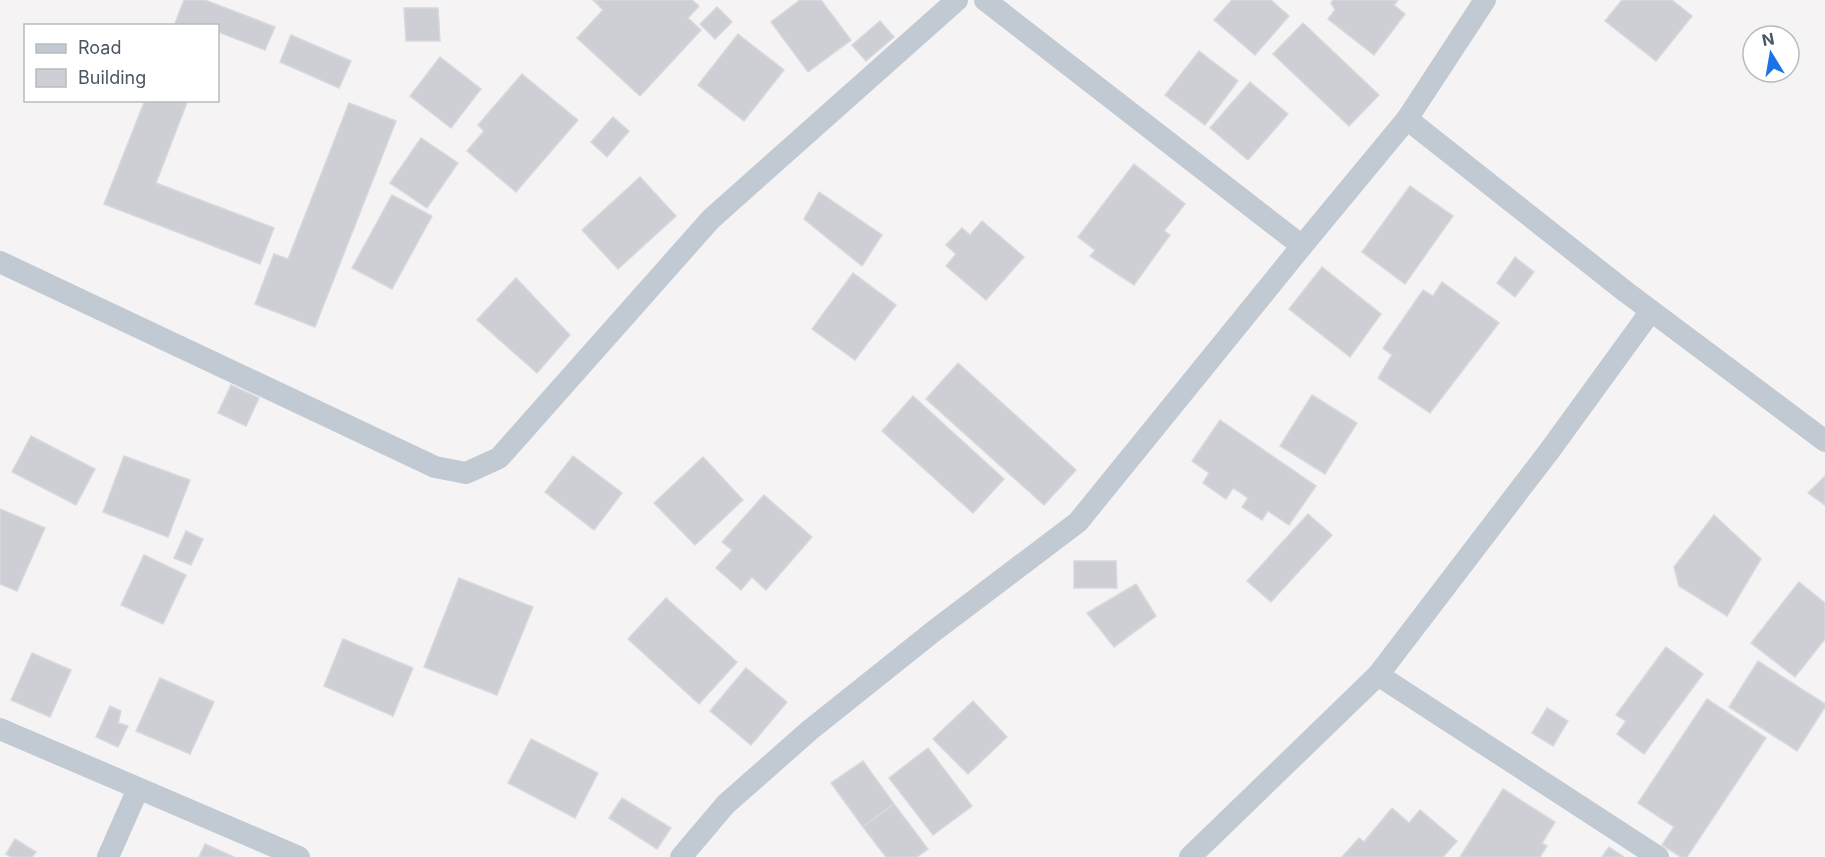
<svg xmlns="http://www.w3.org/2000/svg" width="1825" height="857" font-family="Inter,sans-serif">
<rect width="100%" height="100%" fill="#f5f3f3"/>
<g fill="#cdcfd5" stroke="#d7d9de" stroke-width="1.5">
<polygon points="184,0 205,0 275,27 265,50 218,32 218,26 174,26"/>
<polygon points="593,0 692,0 699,6 688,18 701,30 640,96 577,38 603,10"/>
<polygon points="800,0 821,0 851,40 808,72 771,22"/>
<polygon points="1232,0 1271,0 1289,16 1255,55 1214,20"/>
<polygon points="1333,0 1398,0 1394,5 1405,14 1374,55 1328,19 1335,10 1331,3"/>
<polygon points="1622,0 1672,0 1692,16 1656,61 1605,21"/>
<polygon points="717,7 732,22 715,39 700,24"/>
<polygon points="404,8 438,8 440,41 406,41"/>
<polygon points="880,21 894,37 866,61 852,45"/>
<polygon points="1303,23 1379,95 1349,126 1273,54"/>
<polygon points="738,34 784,70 744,121 698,85"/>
<polygon points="291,35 351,61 339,88 280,62"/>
<polygon points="1199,51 1238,81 1205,125 1165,95"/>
<polygon points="440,57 481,89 451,128 410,96"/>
<polygon points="522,74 578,120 516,192 467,151 484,131 478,125"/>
<polygon points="1250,82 1288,114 1248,160 1210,128"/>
<polygon points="145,100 188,100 156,183 274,228 260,264 104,204"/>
<polygon points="349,103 396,121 315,327 255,304 274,254 288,259"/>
<polygon points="613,117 629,131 607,157 591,142"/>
<polygon points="421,138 458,163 427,208 390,183"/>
<polygon points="1134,164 1185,204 1164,231 1170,235 1134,285 1090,256 1095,250 1078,237"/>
<polygon points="640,177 676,216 618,269 582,230"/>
<polygon points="1410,186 1453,216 1405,284 1362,252"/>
<polygon points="819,192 882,235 862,266 804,219"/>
<polygon points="392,195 432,216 392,289 352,268"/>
<polygon points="982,221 1024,257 986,300 946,266 956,254 946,245 962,228 970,235"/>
<polygon points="1515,257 1534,272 1515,297 1497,283"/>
<polygon points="1322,267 1381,314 1350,357 1289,309"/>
<polygon points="853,273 896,305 855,360 812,329"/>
<polygon points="516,278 570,335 537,373 477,320"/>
<polygon points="1442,282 1499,323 1430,413 1378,378 1392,355 1383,348 1423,290 1433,296"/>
<polygon points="958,363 1076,470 1044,505 926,399"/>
<polygon points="231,385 259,398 246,426 218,413"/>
<polygon points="1312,395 1357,423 1325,474 1280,446"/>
<polygon points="913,396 1004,479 973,513 882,431"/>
<polygon points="1220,420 1316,486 1289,525 1268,511 1262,520 1242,507 1248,498 1233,488 1226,499 1203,483 1209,473 1192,461"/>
<polygon points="31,436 95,469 76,505 12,472"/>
<polygon points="124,456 190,480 168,537 103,512"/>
<polygon points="573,456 622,493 594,530 545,492"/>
<polygon points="703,457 743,500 695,545 654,503"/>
<polygon points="1825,476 1825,505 1808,493"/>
<polygon points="764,495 812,537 766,590 752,577 741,590 716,568 732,550 722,542"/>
<polygon points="0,509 45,528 17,591 0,584"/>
<polygon points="1308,514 1332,535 1271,602 1247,581"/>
<polygon points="1714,515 1761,559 1727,616 1679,586 1674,567"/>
<polygon points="186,531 203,539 191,565 174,558"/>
<polygon points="144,555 186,575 163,624 121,605"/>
<polygon points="1074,561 1116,561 1117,588 1074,588"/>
<polygon points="459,578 533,607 497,695 424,667"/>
<polygon points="1799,582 1825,603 1825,639 1795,677 1751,643"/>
<polygon points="1136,584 1156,616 1114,647 1087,613"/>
<polygon points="666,598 737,662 699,704 628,639"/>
<polygon points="343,639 413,668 393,716 324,686"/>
<polygon points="1666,647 1703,674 1644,754 1617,734 1626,721 1616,715"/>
<polygon points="32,653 71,670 50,717 11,700"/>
<polygon points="1758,661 1825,704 1825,707 1797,751 1729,707"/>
<polygon points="746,668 787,702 751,745 710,711"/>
<polygon points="160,678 214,702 190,754 136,731"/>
<polygon points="1707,699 1766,738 1687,857 1681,857 1662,845 1674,827 1638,803"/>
<polygon points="973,701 1007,737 968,774 933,739"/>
<polygon points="110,706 121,711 118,723 128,726 118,747 96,737"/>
<polygon points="1547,708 1568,721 1553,746 1532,733"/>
<polygon points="531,739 598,773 575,818 508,783"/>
<polygon points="928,748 972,806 933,835 889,778"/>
<polygon points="863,761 894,804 863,827 831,783"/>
<polygon points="1503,789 1555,822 1542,843 1547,846 1540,857 1460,857"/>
<polygon points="622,798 671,828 657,849 609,818"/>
<polygon points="894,804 928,849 917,857 886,857 863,827"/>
<polygon points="1392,808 1409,823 1420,810 1457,841 1443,857 1342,857 1359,838 1364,842"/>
<polygon points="15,839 36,852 32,857 11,857 6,854"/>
<polygon points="205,844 234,857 199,857"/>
<polygon points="1609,847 1624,857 1602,857"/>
</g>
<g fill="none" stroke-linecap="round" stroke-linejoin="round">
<g stroke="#c1cad2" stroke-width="22">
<polyline points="985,0 1302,246 1407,119 1485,0"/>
<polyline points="1407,119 1626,292 1825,441"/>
<polyline points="0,262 435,467 466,473 499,458 711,219 957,0"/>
<polyline points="1378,675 1658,857"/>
<polyline points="0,729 299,857"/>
<polyline points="108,857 138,789"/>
<polyline points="681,857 726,804 810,730 934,631 1078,522 1302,246"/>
<polyline points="1190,857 1378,675 1550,450 1651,311"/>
</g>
</g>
<rect x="24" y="24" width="195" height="78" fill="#ffffff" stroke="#b7bbc0" stroke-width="1.5"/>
<rect x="36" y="44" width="30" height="9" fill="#c1cad2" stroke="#b7bbc0" stroke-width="1.5"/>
<text x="78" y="54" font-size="18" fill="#4a5661">Road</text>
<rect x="36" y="69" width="30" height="18" fill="#cdcfd5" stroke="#b7bbc0" stroke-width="1.5"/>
<text x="78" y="84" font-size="18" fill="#4a5661">Building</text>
<g transform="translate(1771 54) rotate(349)"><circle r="28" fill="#ffffff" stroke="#b7bbc0" stroke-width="1.5"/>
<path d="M0-4.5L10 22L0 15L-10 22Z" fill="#1a73e8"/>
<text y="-9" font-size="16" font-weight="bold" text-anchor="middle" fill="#4a5661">N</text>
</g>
</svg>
